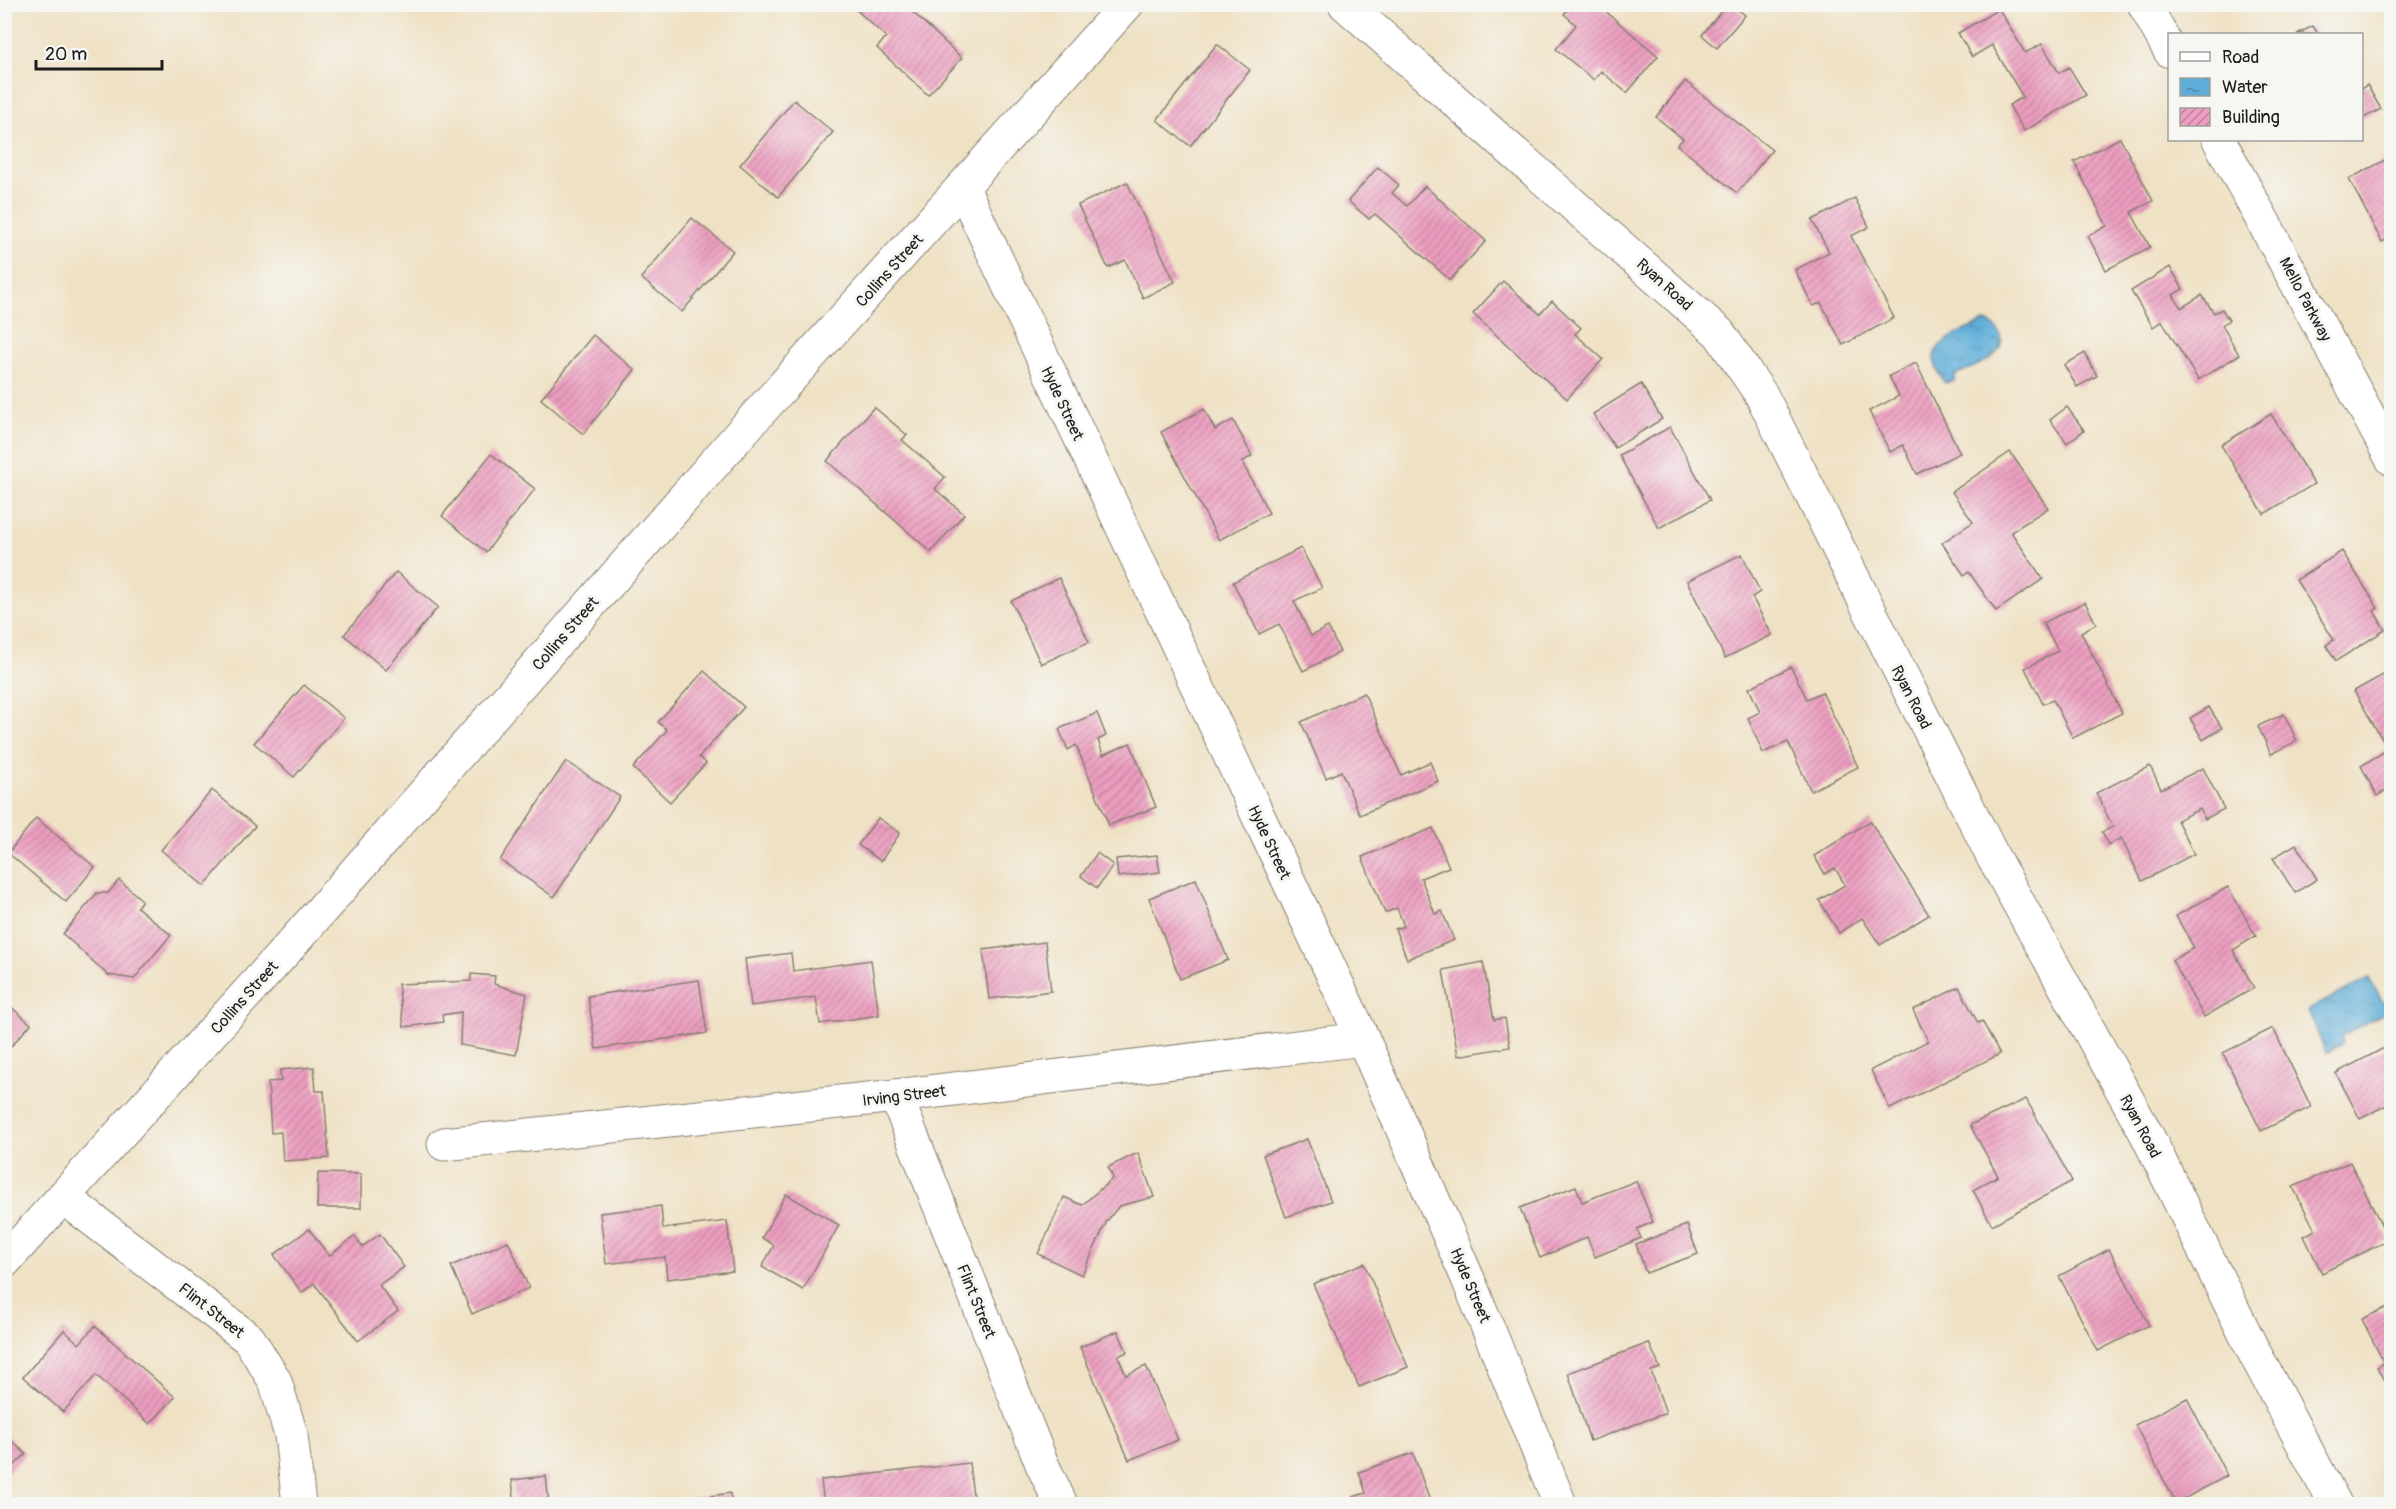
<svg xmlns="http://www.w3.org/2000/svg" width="2396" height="1509" font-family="Pangolin,sans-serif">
<defs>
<pattern id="water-ripples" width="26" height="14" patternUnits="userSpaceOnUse" patternTransform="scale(1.5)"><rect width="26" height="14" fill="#5eadd8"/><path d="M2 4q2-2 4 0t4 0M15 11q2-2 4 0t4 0" fill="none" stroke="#4d8cae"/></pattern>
<pattern id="building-hatch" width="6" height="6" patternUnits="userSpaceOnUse" patternTransform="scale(1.5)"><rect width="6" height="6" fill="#ed9ec0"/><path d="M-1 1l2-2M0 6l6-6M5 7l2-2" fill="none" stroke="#bf809b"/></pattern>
</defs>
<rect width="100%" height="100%" fill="#f6f6f2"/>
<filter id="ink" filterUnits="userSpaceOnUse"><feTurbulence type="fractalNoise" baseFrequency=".0167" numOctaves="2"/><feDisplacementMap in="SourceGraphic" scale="12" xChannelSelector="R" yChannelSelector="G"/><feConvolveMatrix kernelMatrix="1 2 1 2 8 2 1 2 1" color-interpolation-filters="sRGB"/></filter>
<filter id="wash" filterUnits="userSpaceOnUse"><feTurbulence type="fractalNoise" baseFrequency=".008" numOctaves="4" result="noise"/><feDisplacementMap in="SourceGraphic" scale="24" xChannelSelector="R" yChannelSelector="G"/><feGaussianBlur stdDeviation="1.35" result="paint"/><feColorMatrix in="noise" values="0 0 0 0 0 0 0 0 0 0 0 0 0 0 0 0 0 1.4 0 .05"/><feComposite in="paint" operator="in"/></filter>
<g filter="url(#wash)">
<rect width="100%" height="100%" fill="#efe1c4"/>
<g fill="url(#water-ripples)" stroke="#3d647a" stroke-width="1.5">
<path d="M1985,322C1993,325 1997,327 2000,334C2010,357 1970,368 1955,375L1954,381L1945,383C1927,357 1931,348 1959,333C1968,329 1976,325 1985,322Z"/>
<polygon points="2369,978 2388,1011 2341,1036 2342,1044 2326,1053 2308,1010"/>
</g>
<g id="blocks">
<g fill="url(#building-hatch)">
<polygon points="850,4 904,4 962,58 928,95 877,48 886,37"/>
<polygon points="1572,4 1597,4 1658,56 1627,93 1601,71 1594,80 1556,49 1576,25 1564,14"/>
<polygon points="1727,4 1731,4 1745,15 1717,48 1702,35"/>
<polygon points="1999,9 2025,53 2042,44 2059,73 2069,67 2086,95 2024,131 2009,105 2023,97 1992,45 1972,57 1958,33"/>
<polygon points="2313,26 2318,34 2297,34"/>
<polygon points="1217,44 1250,70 1190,146 1157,120"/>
<polygon points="1685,81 1772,150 1737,193 1677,145 1683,139 1656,117"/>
<polygon points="2367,85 2381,109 2362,119 2362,88"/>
<polygon points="794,100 833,132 778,197 740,165"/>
<polygon points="2120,138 2153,201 2131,212 2150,247 2106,270 2088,236 2107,226 2074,162"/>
<polygon points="2387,159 2392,167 2392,237 2382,242 2349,179"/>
<polygon points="1378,167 1399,185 1392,193 1407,206 1425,186 1486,241 1450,280 1375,214 1369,219 1348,201"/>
<polygon points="1127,182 1175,282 1143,298 1125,260 1108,268 1078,205"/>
<polygon points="1855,198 1869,227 1851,236 1894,318 1843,345 1821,303 1813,306 1795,270 1829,252 1812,220"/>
<polygon points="692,218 733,251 682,312 641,278"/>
<polygon points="2170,267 2183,289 2173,295 2181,308 2202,295 2214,313 2222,309 2229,320 2222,325 2239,355 2198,380 2162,321 2153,327 2131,291"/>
<polygon points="1503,281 1540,314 1552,301 1581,328 1575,334 1603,359 1567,399 1473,314"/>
<polygon points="593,335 635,370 583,434 541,399"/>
<polygon points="2085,353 2097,376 2077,387 2064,365"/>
<polygon points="1916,363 1960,453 1917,474 1903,445 1890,452 1869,411 1899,396 1889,376"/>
<polygon points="1641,384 1662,419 1615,448 1593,414"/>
<polygon points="874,407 907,435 902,440 945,477 935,489 964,514 931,552 827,461"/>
<polygon points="2067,407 2084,430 2067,443 2050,420"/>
<polygon points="1204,409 1215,430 1233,420 1252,456 1242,462 1269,513 1219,540 1161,432"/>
<polygon points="2271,414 2314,484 2264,514 2221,445"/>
<polygon points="1670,427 1710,500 1659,528 1619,455"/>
<polygon points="2010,452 2048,508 2011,532 2043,579 1996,611 1969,572 1964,575 1942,543 1973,522 1952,492"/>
<polygon points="491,454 535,489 486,552 442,516"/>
<polygon points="1301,548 1322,588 1294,601 1311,636 1328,627 1340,652 1303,671 1279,624 1259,634 1233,582"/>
<polygon points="2342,551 2378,608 2374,611 2385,630 2336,661 2326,645 2334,640 2296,580"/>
<polygon points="1742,554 1760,592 1752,597 1772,635 1725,658 1687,581"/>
<polygon points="396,572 438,607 386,670 344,635"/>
<polygon points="1059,578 1089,642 1041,664 1011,601"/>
<polygon points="2085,602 2096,624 2081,632 2122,713 2073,738 2053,700 2043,704 2025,668 2058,651 2043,623"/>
<polygon points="1791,667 1807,699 1822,692 1858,767 1811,791 1788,742 1763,753 1748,718 1760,712 1749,688"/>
<polygon points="2392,670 2392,787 2377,796 2361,766 2388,749 2354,691"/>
<polygon points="704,671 744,707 699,757 706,763 670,802 633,768 667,730 658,722"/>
<polygon points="304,685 344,718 294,777 254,743"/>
<polygon points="1364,693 1401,775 1430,762 1438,781 1360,815 1341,771 1326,778 1301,722"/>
<polygon points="2209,707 2222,728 2203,740 2190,718"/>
<polygon points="1097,713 1106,736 1098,740 1103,755 1130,743 1156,807 1109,825 1076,745 1068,750 1059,729"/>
<polygon points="2284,714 2297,741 2271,754 2258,726"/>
<polygon points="566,761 620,797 554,897 500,860"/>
<polygon points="2150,766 2161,789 2203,768 2224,809 2205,819 2200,809 2177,820 2194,854 2142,881 2121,838 2108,845 2102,832 2113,827 2096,793"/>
<polygon points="212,790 255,826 204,886 161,850"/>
<polygon points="36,818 95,867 66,902 8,853"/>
<polygon points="878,818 900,833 881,861 858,845"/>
<polygon points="1870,821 1929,915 1880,945 1862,918 1839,933 1819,900 1845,885 1835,868 1825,874 1814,856"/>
<polygon points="1433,828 1449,867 1421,878 1435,914 1442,911 1454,940 1407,959 1395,929 1404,926 1397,908 1385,913 1362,857"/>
<polygon points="2296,844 2317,879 2295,893 2273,858"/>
<polygon points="1097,853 1113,865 1097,888 1081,876"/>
<polygon points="1157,855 1160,872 1118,877 1116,859"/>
<polygon points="1196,879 1228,960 1180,979 1149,898"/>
<polygon points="119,880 142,900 137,907 171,935 134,979 108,975 63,934 97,893 108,893"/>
<polygon points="2228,887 2256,936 2233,950 2254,988 2204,1017 2172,960 2194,948 2176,916"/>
<polygon points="1045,942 1051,991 989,999 983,950"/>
<polygon points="791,953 793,971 871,960 879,1015 820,1024 816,997 751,1006 745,959"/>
<polygon points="1483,962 1494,1020 1505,1018 1510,1047 1458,1056 1443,970"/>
<polygon points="471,974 495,976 494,984 527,994 516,1055 460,1045 461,1012 442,1015 443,1022 404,1027 398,984 471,981"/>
<polygon points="699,980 707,1033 596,1049 588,996"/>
<polygon points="1959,987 1978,1023 1982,1021 2000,1054 1890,1109 1871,1070 1928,1041 1913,1010"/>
<polygon points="4,1001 31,1024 4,1054"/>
<polygon points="2273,1028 2311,1107 2261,1131 2223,1053"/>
<polygon points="2392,1044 2392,1102 2360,1119 2336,1073"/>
<polygon points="314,1067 316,1091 324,1091 329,1158 283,1161 281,1132 271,1133 268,1082 281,1081 280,1070"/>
<polygon points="2026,1099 2072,1181 1992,1225 1973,1190 1998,1176 1970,1125"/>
<polygon points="1307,1139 1331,1201 1286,1217 1263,1155"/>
<polygon points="1138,1153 1154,1197 1119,1206 1107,1221 1082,1275 1038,1254 1064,1197 1082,1205 1113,1178 1108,1167"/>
<polygon points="2350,1162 2389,1240 2322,1273 2304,1236 2315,1230 2293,1187"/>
<polygon points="318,1173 361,1174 361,1208 317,1208"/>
<polygon points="1636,1181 1653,1222 1637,1229 1641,1238 1595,1257 1587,1237 1540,1258 1520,1208 1576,1186 1582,1202"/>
<polygon points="786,1194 839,1225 803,1290 762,1267 774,1245 762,1238"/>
<polygon points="661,1206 663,1229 727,1221 733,1271 667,1279 665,1257 606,1264 600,1213"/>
<polygon points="1687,1225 1698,1254 1646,1273 1636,1244"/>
<polygon points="309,1229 329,1256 355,1236 362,1247 380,1234 404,1267 379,1285 398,1311 358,1341 314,1283 302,1293 274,1255"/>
<polygon points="508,1241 529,1288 472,1314 451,1266"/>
<polygon points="2109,1249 2149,1325 2098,1351 2059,1276"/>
<polygon points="1364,1263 1408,1367 1359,1387 1313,1284"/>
<polygon points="2392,1305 2392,1396 2377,1367 2384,1363 2362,1319"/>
<polygon points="95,1326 175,1397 150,1424 96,1375 63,1412 23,1377 64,1330 79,1344"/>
<polygon points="1118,1331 1127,1352 1118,1356 1126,1375 1146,1366 1178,1440 1129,1460 1080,1347"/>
<polygon points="1649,1343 1660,1368 1651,1371 1666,1413 1590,1441 1568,1373"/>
<polygon points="2187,1398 2227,1476 2176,1503 2135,1425"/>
<polygon points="4,1434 26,1454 4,1476"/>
<polygon points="1413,1453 1431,1504 1356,1504 1353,1497 1366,1493 1359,1472"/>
<polygon points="969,1463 974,1504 824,1504 821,1480"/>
<polygon points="546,1476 549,1504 515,1504 512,1480"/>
<polygon points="730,1493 732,1504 670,1504 670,1502"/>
</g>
</g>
</g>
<g filter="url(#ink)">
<use href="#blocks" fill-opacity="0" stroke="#867e70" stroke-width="1.5"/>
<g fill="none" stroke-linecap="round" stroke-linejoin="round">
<defs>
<g id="minor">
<polyline points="1345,4 1719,333 1762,396 1993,857 2147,1135 2253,1350 2335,1504"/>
<polyline points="2144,4 2170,51"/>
<polyline points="2219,140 2392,459"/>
<polyline points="963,188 1363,1039 1468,1279 1560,1504"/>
<polyline points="896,1096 1042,1464 1061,1504"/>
<polyline points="444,1144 896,1096 1363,1039"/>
<polyline points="63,1197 249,1339 275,1381 291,1435 299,1504"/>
</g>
<polyline id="secondary" points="4,1262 289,947 748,425 1127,4"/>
</defs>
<use href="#minor" stroke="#867e70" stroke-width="35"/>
<use href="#secondary" stroke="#867e70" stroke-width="35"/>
<use href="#minor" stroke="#fff" stroke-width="33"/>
<use href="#secondary" stroke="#fff" stroke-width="33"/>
</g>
</g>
<g text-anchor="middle" stroke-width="6" stroke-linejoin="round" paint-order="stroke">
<g font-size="16" fill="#1c1c1c" stroke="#f6f6f2">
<text transform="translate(889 270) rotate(-48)" y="6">Collins Street</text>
<text transform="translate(1665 284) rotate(42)" y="6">Ryan Road</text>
<text transform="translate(2306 299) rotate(62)" y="6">Mello Parkway</text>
<text transform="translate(1063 403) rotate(65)" y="6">Hyde Street</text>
<text transform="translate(565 633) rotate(-49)" y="6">Collins Street</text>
<text transform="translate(1912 697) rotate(63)" y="6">Ryan Road</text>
<text transform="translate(1270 842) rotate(65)" y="6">Hyde Street</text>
<text transform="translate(244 997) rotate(-48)" y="6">Collins Street</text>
<text transform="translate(904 1095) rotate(-7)" y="6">Irving Street</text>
<text transform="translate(2141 1126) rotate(62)" y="6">Ryan Road</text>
<text transform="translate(1471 1285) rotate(67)" y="6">Hyde Street</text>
<text transform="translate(977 1301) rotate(68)" y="6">Flint Street</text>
<text transform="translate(212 1310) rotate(38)" y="6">Flint Street</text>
</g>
</g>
<rect width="2396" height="1509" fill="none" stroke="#f6f6f2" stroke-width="24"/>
<rect x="2168" y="33" width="195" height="108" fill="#f6f6f2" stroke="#9f9f9c" stroke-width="1.5"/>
<rect x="2180" y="52" width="30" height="9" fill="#ffffff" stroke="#9f9f9c" stroke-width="1.5"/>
<text x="2222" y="63" font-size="18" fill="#1c1c1c">Road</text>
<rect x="2180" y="78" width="30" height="18" fill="url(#water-ripples)" stroke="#9f9f9c" stroke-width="1.5"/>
<text x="2222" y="93" font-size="18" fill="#1c1c1c">Water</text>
<rect x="2180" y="108" width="30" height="18" fill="url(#building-hatch)" stroke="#9f9f9c" stroke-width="1.5"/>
<text x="2222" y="123" font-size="18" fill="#1c1c1c">Building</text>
<path d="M36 60v9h126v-9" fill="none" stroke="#1c1c1c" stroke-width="3"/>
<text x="45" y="60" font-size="18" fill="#1c1c1c" stroke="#f6f6f2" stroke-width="4.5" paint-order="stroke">20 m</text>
</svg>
